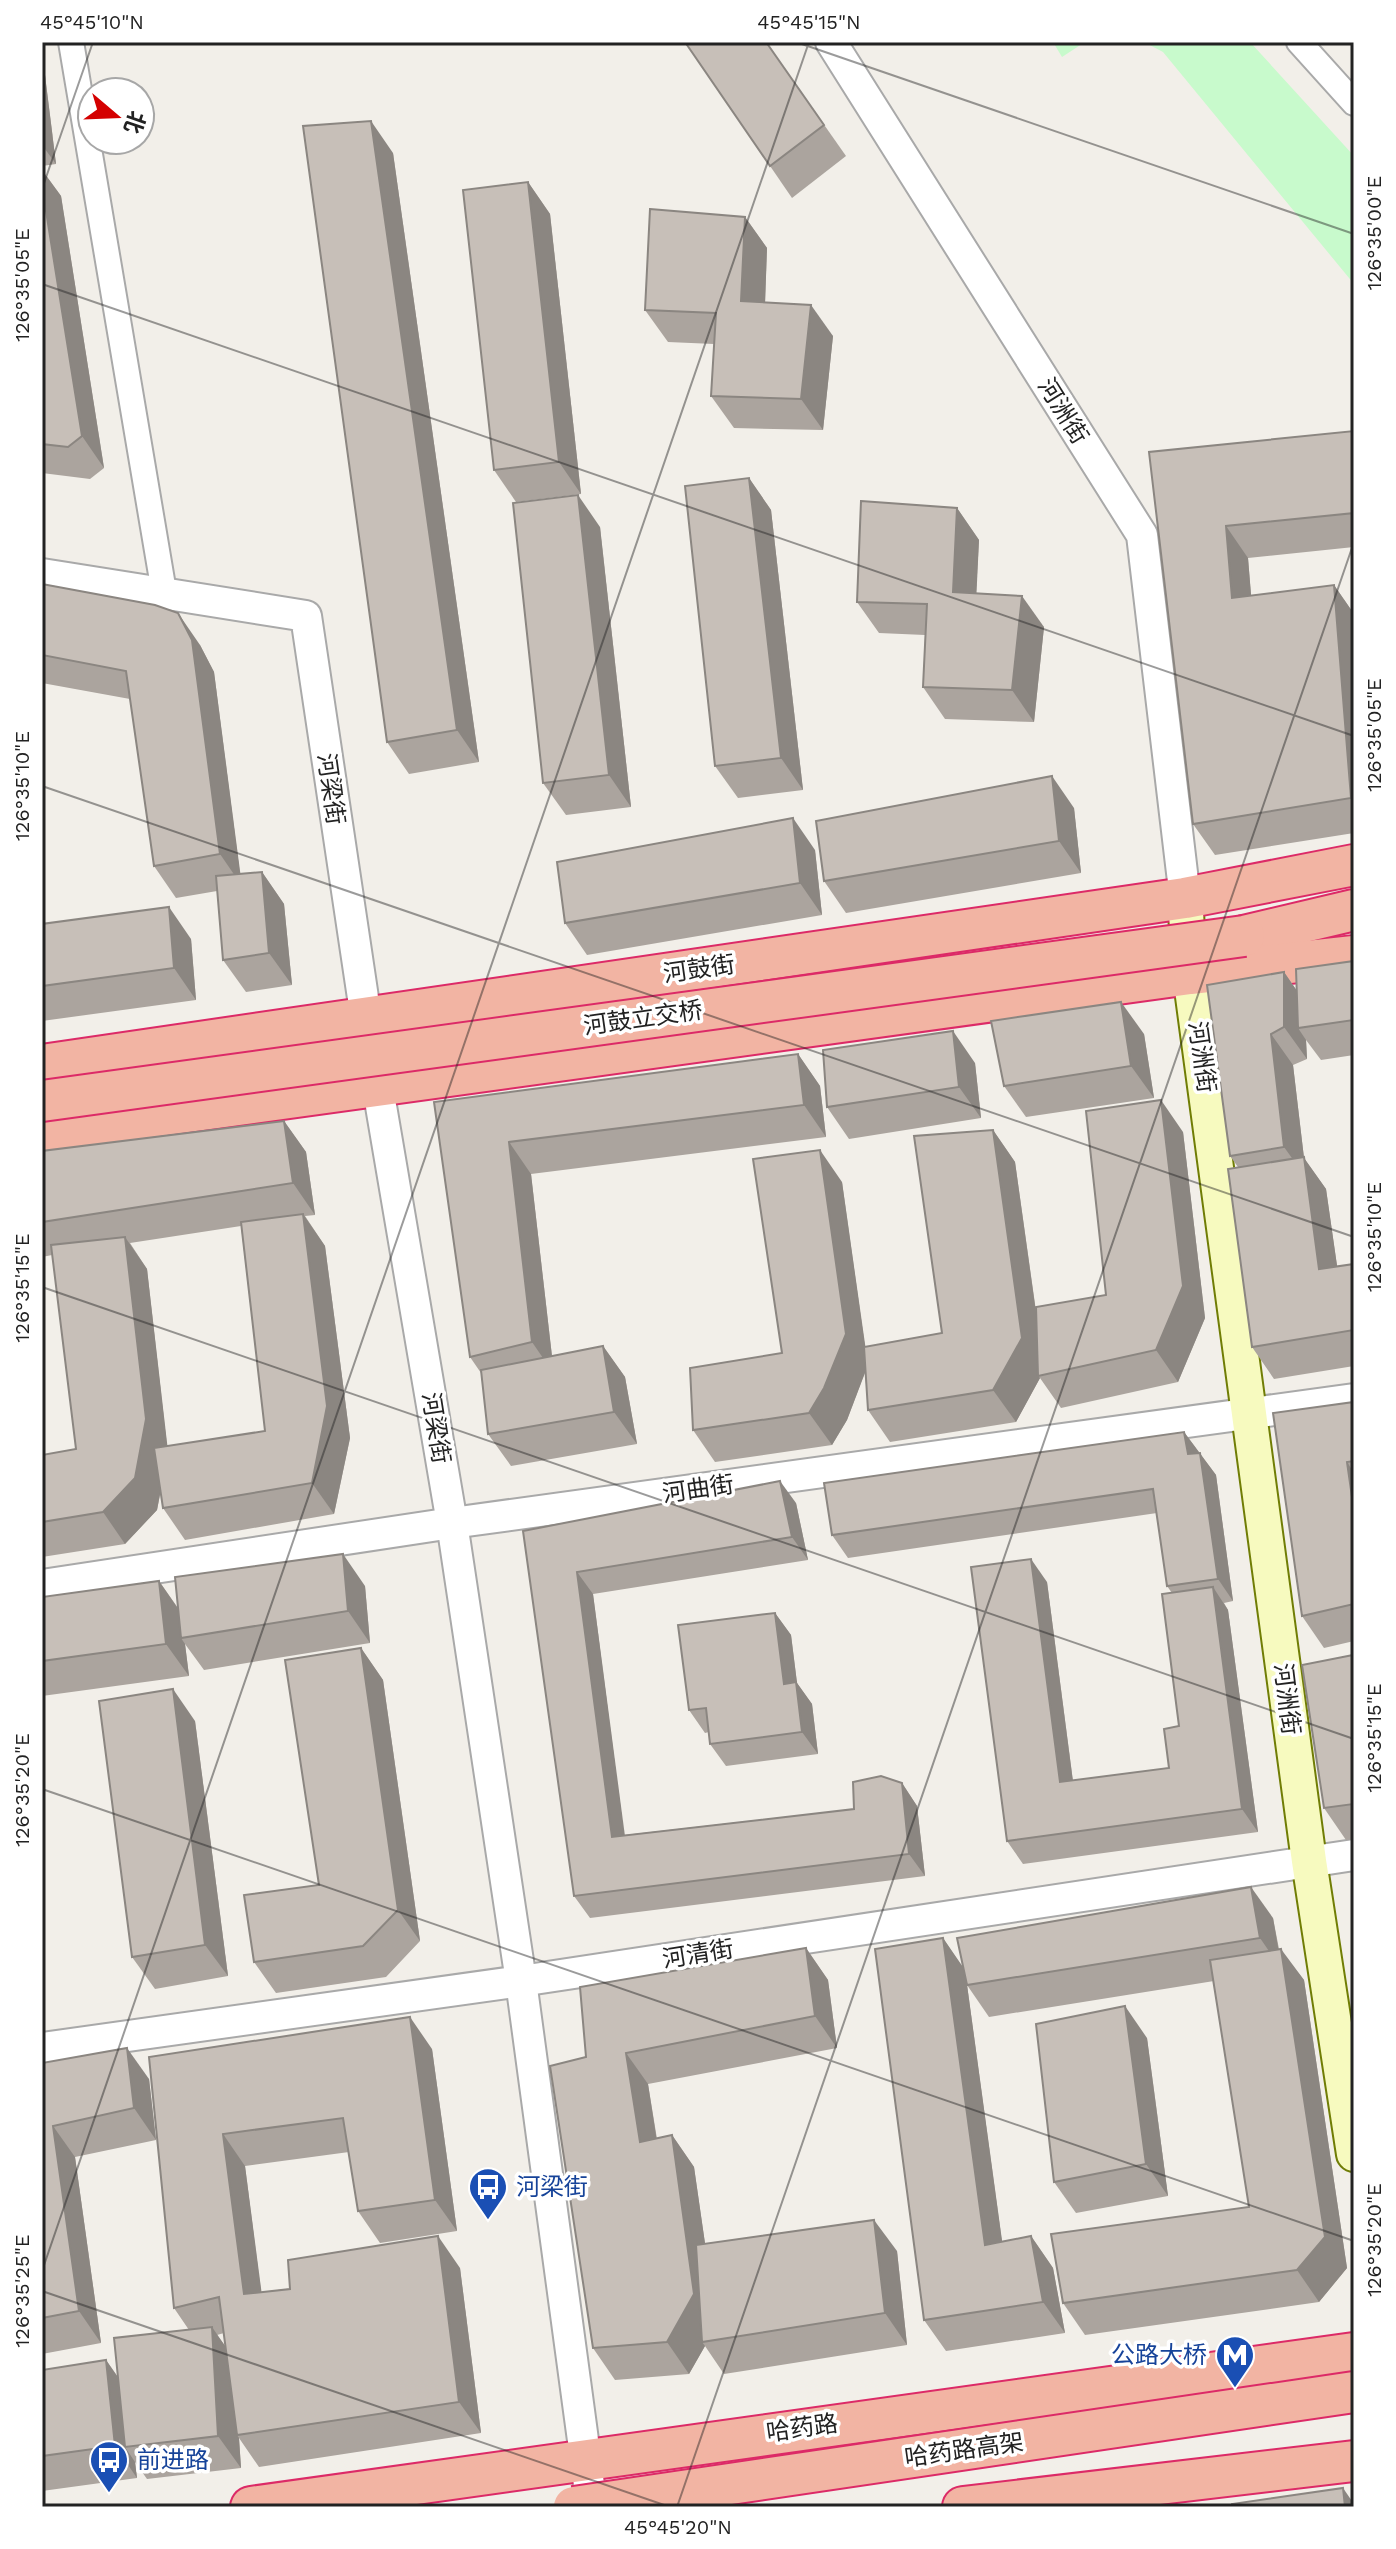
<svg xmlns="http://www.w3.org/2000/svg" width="1396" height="2549" font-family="'Work Sans','Noto Sans SC',sans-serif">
<rect width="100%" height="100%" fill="#f2efe9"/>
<g fill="#c8facc">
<polygon points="1053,42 1085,42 1062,57"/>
<polygon points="1144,42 1250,42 1354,156 1354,284 1163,52"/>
</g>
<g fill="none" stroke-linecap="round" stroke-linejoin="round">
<defs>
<g id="minor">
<polyline points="71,42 164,592"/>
<polyline points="1299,42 1354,103"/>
</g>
<g id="tertiary">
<polyline points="831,42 1142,535 1185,898"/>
<polyline points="42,574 306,616 366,1018 452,1523 521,1981 592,2507"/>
<polyline points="42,1585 452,1523 1354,1399"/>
<polyline points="42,2048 521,1981 1354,1855"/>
</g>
<polyline id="secondary" points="1185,898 1190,974 1309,1861 1354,2154"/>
<g id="trunk">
<polyline points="1244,936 1354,910"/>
<polyline points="42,1065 1185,898 1354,865"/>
<polyline points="42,1132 1190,974 1354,956"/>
<polyline points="251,2507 1354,2353"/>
<polyline points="963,2507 1354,2461"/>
</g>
</defs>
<use href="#minor" stroke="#a9a9a9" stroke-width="28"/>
<use href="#tertiary" stroke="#a9a9a9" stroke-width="34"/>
<use href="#secondary" stroke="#707d05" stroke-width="38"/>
<use href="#trunk" stroke="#dc2a67" stroke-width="44"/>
<use href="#minor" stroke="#fff" stroke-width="24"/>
<use href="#tertiary" stroke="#fff" stroke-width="30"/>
<use href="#secondary" stroke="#f7fabf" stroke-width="34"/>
<use href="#trunk" stroke="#f2b4a3" stroke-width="40"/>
<defs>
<g id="trunk-bridge">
<polyline points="42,1101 1244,936"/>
<polyline points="574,2507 1354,2392"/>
</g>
</defs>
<use href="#trunk-bridge" stroke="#dc2a67" stroke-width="44" stroke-linecap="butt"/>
<use href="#trunk-bridge" stroke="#f2b4a3" stroke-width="40"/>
</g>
<g fill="#aba49e" fill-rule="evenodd">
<polygon points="685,42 766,42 846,156 792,198"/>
<polygon points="42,51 56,164 42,166"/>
<polygon points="393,153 479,762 409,774 387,742"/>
<polygon points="42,170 61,196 104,468 90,479 42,473"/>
<polygon points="528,182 550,214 581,494 516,502 494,470"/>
<polygon points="745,217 767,248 765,302 833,336 823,430 734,428 711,396 714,344 668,342 645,310"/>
<polygon points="1354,431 1354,547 1248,558 1251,596 1334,585 1354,614 1354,833 1215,855 1193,824 1149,452"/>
<polygon points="749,478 771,510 803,790 738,798 715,766"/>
<polygon points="957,508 979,540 976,593 1044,627 1034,722 945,719 923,687 925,635 879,633 857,602"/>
<polygon points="600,527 631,807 566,815 543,783"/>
<polygon points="42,584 200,645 214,672 240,874 262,872 284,904 292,985 246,992 223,960 217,891 176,898 154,866 130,699 42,683"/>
<polygon points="1074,808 1081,873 846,913 824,881"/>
<polygon points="815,850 822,915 587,955 565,923"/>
<polygon points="42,924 191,939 196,1000 42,1021"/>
<polygon points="1354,961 1354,1055 1321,1060 1306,1040 1307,1059 1293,1065 1304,1158 1326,1189 1337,1266 1354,1264 1354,1366 1274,1379 1252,1347 1238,1167 1230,1156 1284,972 1297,991"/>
<polygon points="1144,1034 1154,1098 1026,1117 1004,1086"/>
<polygon points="798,1054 820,1086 826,1137 531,1174 552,1356 603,1346 625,1377 637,1444 511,1466 488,1434 481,1373 470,1357 434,1102"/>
<polygon points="975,1063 981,1118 849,1139 827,1107"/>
<path d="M284,1121L306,1152L315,1215L305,1216L325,1246L350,1438L334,1514L185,1540L163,1508L161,1490L157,1510L125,1544L42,1557V1455L76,1449L52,1255L42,1257V1151ZM241,1226L265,1431L167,1446L147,1269L130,1243Z"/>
<polygon points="993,1130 1015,1162 1036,1311 1106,1295 1183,1132 1205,1318 1178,1382 1061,1408 1040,1378 1016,1422 890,1442 868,1410 865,1372 847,1420 832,1445 715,1462 693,1430 782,1353 842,1182 865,1347 942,1333"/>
<polygon points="1354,1402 1354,1641 1324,1648 1302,1616"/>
<polygon points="1184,1432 1216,1475 1233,1601 1224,1603 1228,1610 1258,1832 1023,1864 1007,1841 1047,1582 1073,1781 1169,1768 1179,1726 1172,1593 1167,1586 1157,1513 848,1558 832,1535"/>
<polygon points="796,1503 808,1560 593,1594 624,1835 854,1809 902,1783 917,1806 925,1876 590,1918 574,1896 523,1531"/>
<polygon points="159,1581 178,1608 365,1586 370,1643 204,1670 185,1644 189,1676 42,1696 42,1597"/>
<polygon points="775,1613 791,1635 797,1683 812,1704 818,1754 726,1766 710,1744 709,1732 705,1733 689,1710"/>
<polygon points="361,1648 383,1680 420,1941 386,1977 276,1993 254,1962 319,1885"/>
<polygon points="1354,1656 1354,1839 1346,1840 1324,1808"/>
<polygon points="195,1721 228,1976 155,1989 132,1957"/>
<polygon points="1273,1918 1279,1949 1304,1980 1347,2268 1319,2302 1085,2335 1063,2303 1249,2207 1214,1981 989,2017 967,1985 1002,2242 1031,2236 1053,2268 1065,2333 946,2351 924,2320 943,1938 963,1968"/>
<polygon points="806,1948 828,1980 837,2048 648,2084 657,2139 672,2135 694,2167 705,2244 897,2251 907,2345 724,2374 705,2346 689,2374 615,2380 593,2348 586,2057"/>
<polygon points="1147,2038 1168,2196 1076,2213 1054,2182"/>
<path d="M432,2049L457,2231L380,2243L358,2211L349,2152L245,2166L261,2292L460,2268L481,2433L259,2467L239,2438L241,2468L147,2479L135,2462L137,2478L42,2491V2370L106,2360L118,2377L189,2330L174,2308L149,2057ZM224,2333L226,2347L217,2335Z"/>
<polygon points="42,2063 149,2079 156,2140 75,2157 101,2343 42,2354"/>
</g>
<g fill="#8b8681">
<polygon points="42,51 56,164 42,145"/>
<polygon points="371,121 393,153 479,762 457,730"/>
<polygon points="42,170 61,196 104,468 82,436 42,186"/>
<polygon points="528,182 550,214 581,494 559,462"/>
<polygon points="745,217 767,248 764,333 741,301"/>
<polygon points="811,305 833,336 823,430 801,399"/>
<polygon points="749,478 771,510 803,790 781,758"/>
<polygon points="578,495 600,527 631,807 609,775"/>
<polygon points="957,508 979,540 975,624 953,592"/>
<polygon points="1226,526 1248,558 1254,630 1232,598"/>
<polygon points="1334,585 1354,614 1354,802 1351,798"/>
<polygon points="1022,596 1044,627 1034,722 1012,690"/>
<polygon points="178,613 200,645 214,672 242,886 220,854"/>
<polygon points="1052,776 1074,808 1081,873 1059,841"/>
<polygon points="793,818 815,850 822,915 800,883"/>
<polygon points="262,872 284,904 292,985 269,953"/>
<polygon points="169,907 191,939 196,1000 174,968"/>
<polygon points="1284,972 1306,1004 1298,1028 1306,1040 1307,1059 1284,1027"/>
<polygon points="1121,1002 1144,1034 1154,1098 1131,1066"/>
<polygon points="953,1031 975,1063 981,1118 959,1087"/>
<polygon points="1271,1034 1293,1065 1304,1158 1326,1189 1342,1300 1319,1269 1307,1179 1284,1147"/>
<polygon points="798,1054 820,1086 826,1137 804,1105"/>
<polygon points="1161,1100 1183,1132 1205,1318 1178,1382 1156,1350"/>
<polygon points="284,1121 306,1152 315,1215 293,1183"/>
<polygon points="993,1130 1015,1162 1044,1370 1038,1376 1040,1378 1016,1422 993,1390"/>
<polygon points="509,1142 531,1174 554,1374 532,1342"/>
<polygon points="820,1150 842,1182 868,1365 847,1420 832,1445 809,1413"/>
<polygon points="303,1214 325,1246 350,1438 334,1514 312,1483"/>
<polygon points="125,1237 147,1269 168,1451 157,1510 125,1544 103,1512"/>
<polygon points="603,1346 625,1377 637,1444 614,1412"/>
<polygon points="1184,1432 1216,1475 1233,1601 1218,1579 1188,1454"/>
<polygon points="1347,1462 1354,1473 1354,1511"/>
<polygon points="780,1481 796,1503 808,1560 792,1537"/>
<polygon points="343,1554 365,1586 370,1643 348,1611"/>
<polygon points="1031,1559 1047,1582 1076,1805 1060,1782"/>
<polygon points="577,1572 593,1594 628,1859 612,1837"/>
<polygon points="159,1581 181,1613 181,1638 185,1644 189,1676 166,1644"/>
<polygon points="1213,1587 1228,1610 1258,1832 1242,1809"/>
<polygon points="775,1613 791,1635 797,1683 812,1704 818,1754 802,1732 784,1684"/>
<polygon points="361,1648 383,1680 420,1941 398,1910"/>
<polygon points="173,1689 195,1721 228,1976 205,1945"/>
<polygon points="902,1783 917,1806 925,1876 909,1854"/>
<polygon points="1251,1887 1273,1918 1282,1970 1260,1938"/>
<polygon points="943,1938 965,1970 1007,2277 985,2245"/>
<polygon points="806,1948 828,1980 837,2048 815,2016"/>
<polygon points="1281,1949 1304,1980 1347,2268 1319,2302 1297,2270"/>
<polygon points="1125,2006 1147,2038 1168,2196 1146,2164"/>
<polygon points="410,2017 432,2049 457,2231 435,2200"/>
<polygon points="127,2048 149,2079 156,2140 134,2108"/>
<polygon points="626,2053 648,2084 662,2174 640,2142"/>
<polygon points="53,2126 75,2157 101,2343 79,2311"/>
<polygon points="223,2134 245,2166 266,2326 244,2294"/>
<polygon points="672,2135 694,2167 717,2326 702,2342 705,2346 689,2374 667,2342"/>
<polygon points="874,2220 897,2251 907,2345 885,2313"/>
<polygon points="438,2236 460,2268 481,2433 459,2402"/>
<polygon points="1031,2236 1053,2268 1065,2333 1043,2302"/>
<polygon points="212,2327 234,2359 237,2435 239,2438 241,2468 218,2436"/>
<polygon points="106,2360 128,2392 125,2447 135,2462 137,2478 115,2446"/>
<polygon points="1343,2488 1354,2504 1354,2507 1345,2507"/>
</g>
<g fill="#c7bfb8" stroke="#8b8681" stroke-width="2">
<polygon points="685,42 766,42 824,125 770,166"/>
<polygon points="371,121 457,730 387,742 303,126"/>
<polygon points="528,182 559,462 494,470 463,190"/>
<polygon points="42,186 82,436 68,447 42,444"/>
<polygon points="650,209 745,217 741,301 811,305 801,399 711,396 716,313 645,310"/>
<polygon points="1354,431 1354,513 1226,526 1232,598 1334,585 1351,798 1193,824 1149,452"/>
<polygon points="749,478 781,758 715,766 685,486"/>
<polygon points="578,495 609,775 543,783 513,503"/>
<polygon points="861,501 957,508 953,592 1022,596 1012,690 923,687 927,604 857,602"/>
<polygon points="42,584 155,605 178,613 192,640 220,854 154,866 126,671 42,655"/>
<polygon points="1052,776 1059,841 824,881 816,821"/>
<polygon points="793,818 800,883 565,923 557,862"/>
<polygon points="262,872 269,953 223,960 216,876"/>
<polygon points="169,907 174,968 42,986 42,924"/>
<polygon points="1354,961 1354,1020 1298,1028 1296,969"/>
<polygon points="1284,972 1284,1027 1271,1034 1284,1147 1230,1156 1207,985"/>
<polygon points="1121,1002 1131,1066 1004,1086 991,1021"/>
<polygon points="953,1031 959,1087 827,1107 823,1050"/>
<polygon points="798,1054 804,1105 509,1142 532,1342 470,1357 434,1102"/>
<polygon points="1161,1100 1183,1286 1156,1350 1038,1376 1036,1307 1106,1295 1086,1111"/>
<polygon points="284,1121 293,1183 42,1222 42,1151"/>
<polygon points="993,1130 1022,1338 993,1390 868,1410 864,1347 942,1333 914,1136"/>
<polygon points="820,1150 846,1334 824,1388 809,1413 693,1430 690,1368 782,1353 753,1159"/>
<polygon points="1304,1157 1319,1269 1354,1264 1354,1330 1252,1347 1228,1169"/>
<polygon points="303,1214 327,1406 312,1483 163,1508 154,1448 265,1431 241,1222"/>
<polygon points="125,1237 146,1419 135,1478 103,1512 42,1522 42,1455 76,1449 51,1245"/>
<polygon points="603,1346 614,1412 488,1434 481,1370"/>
<polygon points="1354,1402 1354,1461 1347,1462 1354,1511 1354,1604 1302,1616 1273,1413"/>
<polygon points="1184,1432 1188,1454 1200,1453 1218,1579 1167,1586 1153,1489 832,1535 824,1483"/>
<polygon points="780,1481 792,1537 577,1572 612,1837 854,1809 853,1782 881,1776 902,1783 909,1854 574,1896 523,1531"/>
<polygon points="343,1554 348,1611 181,1638 175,1577"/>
<polygon points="1031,1559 1060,1782 1169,1768 1164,1729 1179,1726 1162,1594 1213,1587 1242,1809 1007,1841 971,1567"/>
<polygon points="159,1581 166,1644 42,1661 42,1597"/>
<polygon points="775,1613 784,1684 796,1682 802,1732 710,1744 706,1708 689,1710 678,1625"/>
<polygon points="361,1648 398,1910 363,1946 254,1962 244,1895 319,1885 285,1660"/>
<polygon points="1353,1655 1354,1804 1324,1808 1302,1665"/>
<polygon points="173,1689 205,1945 132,1957 99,1701"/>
<polygon points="1251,1887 1260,1938 967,1985 957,1938"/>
<polygon points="943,1938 985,2245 1031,2236 1043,2302 924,2320 875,1949"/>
<polygon points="806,1948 815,2016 626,2053 640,2142 672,2135 694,2294 667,2342 593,2348 550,2066 586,2057 580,1987"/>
<polygon points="1281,1949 1325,2237 1297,2270 1063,2303 1051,2234 1249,2207 1210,1960"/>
<polygon points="1125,2006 1146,2164 1054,2182 1036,2024"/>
<polygon points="410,2017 435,2200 358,2211 343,2118 223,2134 244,2294 290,2289 288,2260 438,2236 459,2402 237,2435 219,2297 174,2308 149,2057"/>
<polygon points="127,2048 134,2108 53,2126 79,2311 42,2318 42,2063"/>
<polygon points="874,2220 885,2313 702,2342 696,2245"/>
<polygon points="212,2327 218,2436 125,2447 114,2338"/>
<polygon points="106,2360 115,2446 42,2456 42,2370"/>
<polygon points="1343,2488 1345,2507 1232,2507 1232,2504"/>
</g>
<path fill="none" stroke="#222" stroke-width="2" stroke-opacity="0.45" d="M796,42L1354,234M42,189L93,42M42,284L1354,736M42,786L1354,1237M42,1287L1354,1739M42,1789L1354,2241M42,2271L809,42M42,2291L670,2507M677,2507L1354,542"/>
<defs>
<symbol id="bus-pin" viewBox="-11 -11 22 30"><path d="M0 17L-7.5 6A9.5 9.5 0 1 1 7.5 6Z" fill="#1a4fb4" stroke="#fff"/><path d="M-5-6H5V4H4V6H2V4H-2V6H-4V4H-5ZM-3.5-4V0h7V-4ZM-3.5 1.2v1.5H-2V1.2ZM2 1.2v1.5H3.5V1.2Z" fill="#fff"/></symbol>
<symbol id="metro-pin" viewBox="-11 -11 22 30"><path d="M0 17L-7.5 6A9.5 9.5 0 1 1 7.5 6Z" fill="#1a4fb4" stroke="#fff"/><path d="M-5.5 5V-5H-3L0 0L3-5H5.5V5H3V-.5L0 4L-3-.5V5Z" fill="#fff"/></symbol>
</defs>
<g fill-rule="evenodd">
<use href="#bus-pin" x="466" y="2165" width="44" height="60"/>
<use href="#metro-pin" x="1213" y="2333" width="44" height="60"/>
<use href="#bus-pin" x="87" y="2438" width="44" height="60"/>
</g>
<g text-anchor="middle" stroke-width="7" stroke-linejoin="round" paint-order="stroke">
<g font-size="24" fill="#222" stroke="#fff">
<text transform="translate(1063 411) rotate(58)" y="8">河洲街</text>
<text transform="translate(331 789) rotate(82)" y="8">河梁街</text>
<text transform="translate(699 969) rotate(-8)" y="8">河鼓街</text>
<text transform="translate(643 1018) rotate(-8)" y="8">河鼓立交桥</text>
<text transform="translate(1202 1057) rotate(82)" y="8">河洲街</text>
<text transform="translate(436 1428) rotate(81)" y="8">河梁街</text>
<text transform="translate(698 1489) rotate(-8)" y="8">河曲街</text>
<text transform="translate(1287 1699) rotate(83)" y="8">河洲街</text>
<text transform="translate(698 1954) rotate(-9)" y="8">河清街</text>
<text transform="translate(802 2428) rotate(-8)" y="8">哈药路</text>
<text transform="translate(964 2450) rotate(-8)" y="8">哈药路高架</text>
</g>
<g font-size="24" fill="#164399" stroke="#fff" text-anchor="start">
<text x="516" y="2195">河梁街</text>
<text x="1207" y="2363" text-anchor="end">公路大桥</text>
<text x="137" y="2468">前进路</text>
</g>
</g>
<rect width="1396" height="2549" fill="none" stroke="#ffffff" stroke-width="88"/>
<g transform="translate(116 116) rotate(109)"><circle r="38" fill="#ffffff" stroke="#a7a7a7" stroke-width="2"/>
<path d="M0-6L14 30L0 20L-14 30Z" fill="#d40000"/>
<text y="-12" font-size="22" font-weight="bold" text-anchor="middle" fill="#222222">北</text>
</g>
<rect x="44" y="44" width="1308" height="2461" fill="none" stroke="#222" stroke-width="3"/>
<g font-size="20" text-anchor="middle" fill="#222">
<text x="92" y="29">45°45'10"N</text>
<text x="809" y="29">45°45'15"N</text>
<text transform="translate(1374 233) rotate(-90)" y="7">126°35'00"E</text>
<text transform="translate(22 285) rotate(-90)" y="7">126°35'05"E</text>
<text transform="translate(1374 735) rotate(-90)" y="7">126°35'05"E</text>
<text transform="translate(22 786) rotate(-90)" y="7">126°35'10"E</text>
<text transform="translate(1374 1237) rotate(-90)" y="7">126°35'10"E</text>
<text transform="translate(22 1288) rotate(-90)" y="7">126°35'15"E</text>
<text transform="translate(1374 1738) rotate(-90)" y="7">126°35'15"E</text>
<text transform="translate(22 1790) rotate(-90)" y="7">126°35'20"E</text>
<text transform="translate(1374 2240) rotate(-90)" y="7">126°35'20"E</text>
<text transform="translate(22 2291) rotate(-90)" y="7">126°35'25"E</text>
<text x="678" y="2534">45°45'20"N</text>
</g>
</svg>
